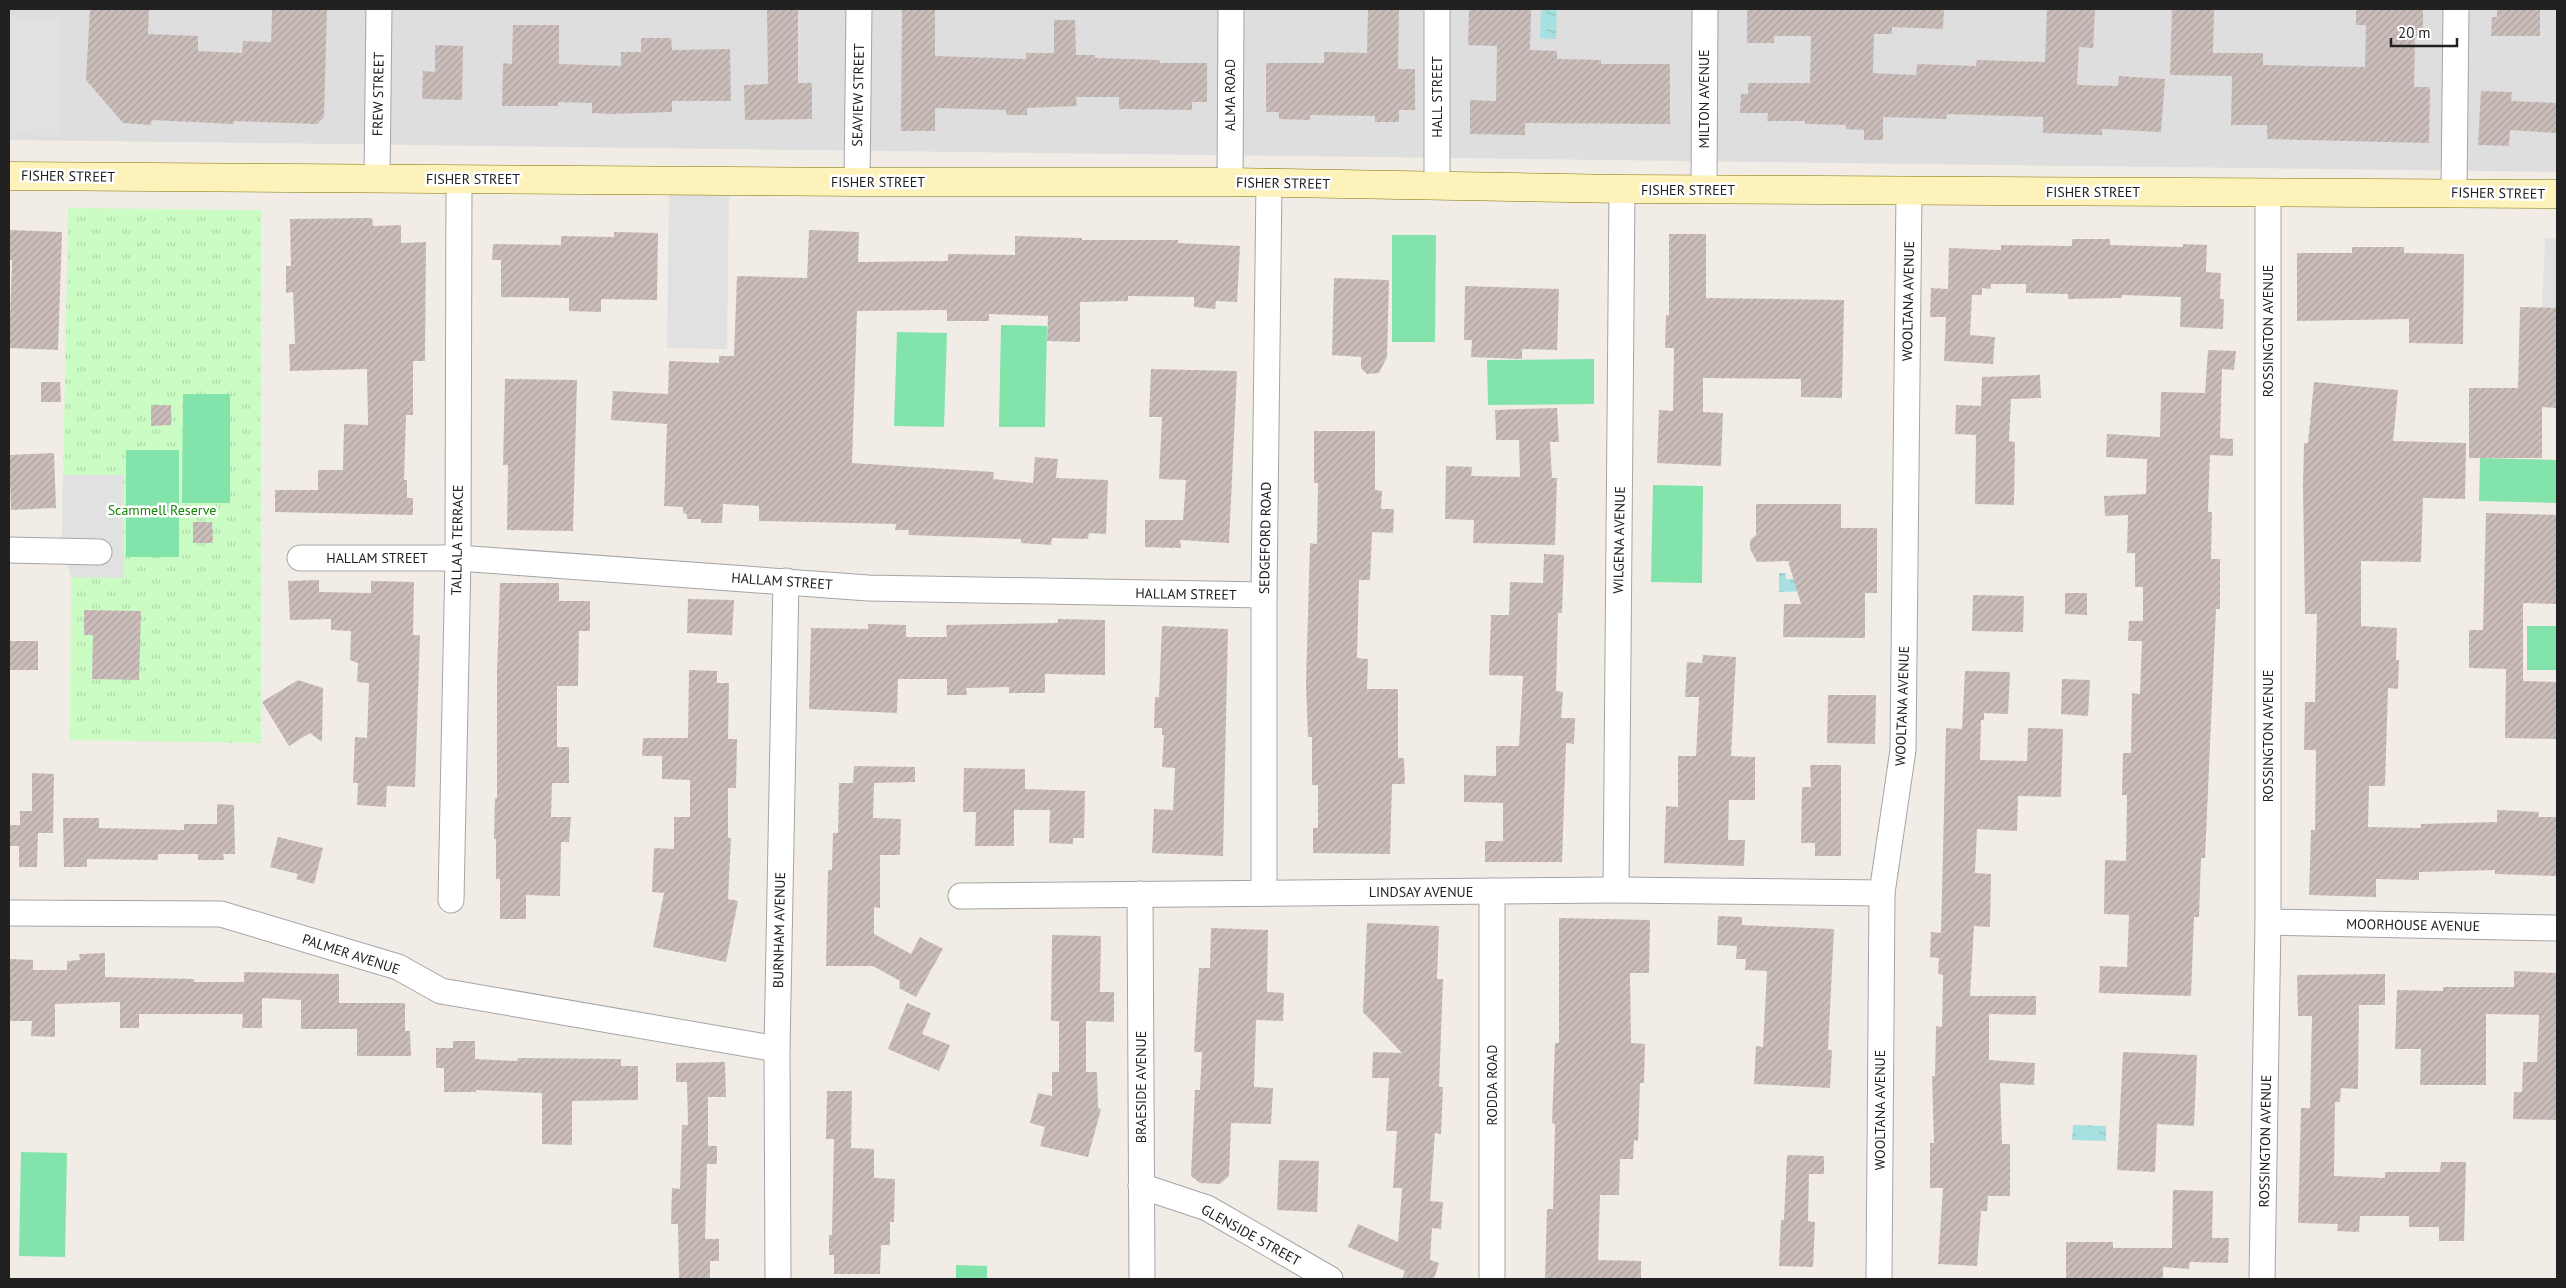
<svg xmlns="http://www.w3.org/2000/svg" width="2566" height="1288" font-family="'PT Sans',sans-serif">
<defs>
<pattern id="park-tufts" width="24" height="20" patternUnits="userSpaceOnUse" patternTransform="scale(1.25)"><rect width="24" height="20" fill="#cbfcc4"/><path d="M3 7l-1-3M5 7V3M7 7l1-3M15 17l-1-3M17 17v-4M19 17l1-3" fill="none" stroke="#aed8a8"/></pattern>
<pattern id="water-ripples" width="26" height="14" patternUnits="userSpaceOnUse" patternTransform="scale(1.25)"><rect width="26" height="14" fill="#a6e0e1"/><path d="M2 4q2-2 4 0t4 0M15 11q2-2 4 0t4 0" fill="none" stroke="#8fc0c1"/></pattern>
<pattern id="building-hatch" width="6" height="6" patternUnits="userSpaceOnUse" patternTransform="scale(1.25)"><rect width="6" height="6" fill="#cabdba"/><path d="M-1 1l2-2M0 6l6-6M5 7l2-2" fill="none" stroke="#ada2a0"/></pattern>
</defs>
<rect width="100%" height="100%" fill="#f2ece7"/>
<polygon fill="#dfdede" points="9,9 2557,9 2557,172 9,140"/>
<polygon fill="url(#park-tufts)" points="68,208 261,210 261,743 70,740 71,577 62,545"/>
<g fill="#82e4aa">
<polygon points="1392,235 1436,235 1435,342 1392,342"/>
<polygon points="1001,325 1047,326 1045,427 999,427"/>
<polygon points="897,332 947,333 944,427 894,426"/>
<polygon points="1594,359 1594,404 1488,405 1487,360"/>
<polygon points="183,394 230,394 230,503 182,503"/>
<rect x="126" y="450" width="53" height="107"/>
<polygon points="2480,458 2557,460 2557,503 2479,501"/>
<polygon points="1653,485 1703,486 1702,583 1651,582"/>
<rect x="2527" y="626" width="30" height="44"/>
<polygon points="21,1152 67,1153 65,1257 19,1256"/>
<polygon points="956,1265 987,1266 987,1279 956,1279"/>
</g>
<g fill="#e1e1e1">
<polygon points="9,18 61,19 59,135 9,134"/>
<polygon points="669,192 729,193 727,349 667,348"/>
<polygon points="2545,238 2557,238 2557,308 2542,308"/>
<polygon points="63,475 123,475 124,578 71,577 62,545"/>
</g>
<g fill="url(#water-ripples)">
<polygon points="1541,9 1557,9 1556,39 1540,38"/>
<polygon points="1779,573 1786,573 1786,579 1807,579 1807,591 1779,592"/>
<polygon points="2073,1125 2106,1126 2106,1141 2072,1140"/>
</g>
<g fill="url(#building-hatch)">
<polygon points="90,9 149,9 148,34 198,36 198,51 242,53 243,41 271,42 272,9 327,9 324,117 317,124 234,121 234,124 152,120 151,125 123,123 86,80"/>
<polygon points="767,9 798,9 798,83 812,83 812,119 745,120 744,85 768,84"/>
<polygon points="902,9 935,9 935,56 1026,59 1026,53 1054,53 1054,20 1075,20 1076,55 1095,55 1095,58 1160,60 1160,63 1207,63 1207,102 1192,102 1192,110 1119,109 1119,97 1076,97 1077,106 1027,108 1027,115 1006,115 1006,110 935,108 935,131 901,131"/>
<polygon points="1368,9 1399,9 1398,69 1415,69 1415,110 1399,110 1399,122 1375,122 1375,116 1310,115 1310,120 1279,119 1279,112 1266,112 1266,63 1324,63 1324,52 1367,53"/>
<polygon points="1469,9 1531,10 1530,50 1557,51 1557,59 1601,60 1601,64 1670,64 1670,124 1525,123 1525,135 1470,134 1470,100 1496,101 1497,46 1468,45"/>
<polygon points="1747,9 1944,9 1943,29 1892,27 1892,34 1874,34 1873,73 1916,75 1917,64 1976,66 1977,60 2045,62 2047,9 2095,9 2093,48 2079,47 2077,85 2118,86 2119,76 2165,79 2161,132 2102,129 2102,135 2043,133 2043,117 1947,114 1946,119 1883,117 1883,140 1864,140 1864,130 1846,129 1846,125 1805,124 1805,121 1767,121 1768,113 1740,113 1741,94 1748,94 1748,83 1810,83 1811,36 1774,36 1774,43 1747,43"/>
<polygon points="2172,9 2214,9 2213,53 2263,53 2263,65 2365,67 2366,25 2356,25 2356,9 2423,9 2423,36 2415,36 2414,87 2430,87 2429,143 2267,139 2267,125 2231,125 2232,76 2170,75"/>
<polygon points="2497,9 2540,9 2540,36 2491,36 2492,17 2497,17"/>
<polygon points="513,25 559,25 559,64 621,66 621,52 641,52 641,38 671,38 672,50 730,49 731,101 672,101 672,112 612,114 592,113 592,103 558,102 558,106 502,106 503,63 512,64"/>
<polygon points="435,45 463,46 462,100 422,99 423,71 435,72"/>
<polygon points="2481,91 2512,92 2511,101 2557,103 2557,133 2510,130 2509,146 2478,145"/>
<polygon points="372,218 373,226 401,225 401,243 426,242 425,361 413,361 413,415 406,415 404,480 407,480 407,498 413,498 413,515 275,512 275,490 318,490 318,470 343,470 344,424 368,425 367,369 290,371 289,344 295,344 293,292 286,293 286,266 291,266 290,219"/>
<polygon points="9,230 62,232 58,350 9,348 12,260 9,260"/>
<polygon points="809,230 859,232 858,262 948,261 948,254 1015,255 1015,236 1082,238 1082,240 1178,240 1178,243 1240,246 1237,302 1216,301 1215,309 1194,307 1194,297 1128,296 1128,301 1080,302 1080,342 1047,341 1048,316 989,314 989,321 947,321 947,310 857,311 852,463 994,472 993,479 1033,483 1035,457 1058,459 1056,478 1108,480 1106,534 1089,533 1088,539 1052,538 1051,545 1021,543 1021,539 908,535 909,530 895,530 896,524 759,521 759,506 723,504 722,523 701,523 701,519 687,519 687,514 683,513 683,507 664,506 667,424 611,420 613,391 668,394 669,361 719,363 719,356 734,356 737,276 807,278"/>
<polygon points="614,232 658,233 657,300 601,299 601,312 569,311 569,298 501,297 501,260 492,260 493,244 561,245 561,236 614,237"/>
<polygon points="1669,234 1706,234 1706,298 1844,300 1842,398 1801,397 1801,379 1703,378 1703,412 1723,413 1721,466 1657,463 1659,410 1673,411 1674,348 1665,348 1666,315 1669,315"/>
<polygon points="2072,239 2110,239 2110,245 2183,247 2183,244 2207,245 2206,272 2221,273 2220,299 2224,299 2223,329 2180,327 2181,297 2122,295 2122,298 2068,299 2068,294 2026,293 2026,284 1991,284 1991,289 1982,288 1982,295 1972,295 1970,335 1995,337 1993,364 1944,361 1946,317 1930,317 1931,288 1948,289 1949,248 2001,250 2001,245 2072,246"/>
<polygon points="2352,247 2404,247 2404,253 2464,254 2463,344 2409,343 2409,319 2297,321 2297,253 2352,253"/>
<polygon points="1334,278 1389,280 1387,357 1379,373 1367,374 1361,368 1361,357 1332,355"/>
<polygon points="1465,286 1559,289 1557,350 1522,349 1522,359 1471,357 1472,340 1464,340"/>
<polygon points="2520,307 2557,308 2557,408 2542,407 2542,458 2469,458 2469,388 2518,388"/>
<polygon points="2208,350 2236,351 2234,370 2222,369 2220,438 2233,439 2233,456 2210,455 2208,512 2212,512 2211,559 2220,559 2220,609 2216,609 2205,858 2201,858 2199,917 2194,917 2191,996 2099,993 2100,966 2127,967 2129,915 2104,914 2105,860 2126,861 2127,795 2122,795 2123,753 2131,753 2132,693 2140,694 2142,641 2128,641 2129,621 2143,621 2143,587 2135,587 2135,553 2127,553 2128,515 2105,516 2104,496 2146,494 2147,459 2106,457 2107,434 2160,437 2161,392 2205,393"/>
<polygon points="1151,369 1237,371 1229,543 1180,540 1181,548 1145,547 1145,520 1183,520 1186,480 1159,479 1162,417 1149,417"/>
<polygon points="2040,375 2041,398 2011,399 2009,441 2015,442 2014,505 1975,504 1976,435 1955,434 1956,405 1981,406 1982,377"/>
<polygon points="505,379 577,380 573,531 507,530 508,465 503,465"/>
<polygon points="41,382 60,382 61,402 41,402"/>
<polygon points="2314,382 2398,390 2393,441 2466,443 2465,499 2423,498 2421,562 2361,561 2361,626 2397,628 2396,660 2399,660 2398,689 2388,688 2385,786 2369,786 2368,827 2421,828 2421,824 2497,822 2497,810 2539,812 2538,817 2557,817 2557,876 2495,874 2495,870 2419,872 2419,880 2376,879 2376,897 2309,895 2311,830 2315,830 2316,750 2304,750 2305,702 2315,702 2317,614 2305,614 2303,487 2304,443 2308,443"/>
<polygon points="151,405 171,405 171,425 151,426"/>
<polygon points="1557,408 1559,442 1550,442 1552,478 1557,478 1555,545 1473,543 1474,520 1445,519 1446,466 1472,467 1471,476 1520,477 1519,440 1496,440 1495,410"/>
<polygon points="1314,431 1375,431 1375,490 1382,491 1381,509 1394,509 1393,533 1372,532 1370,580 1359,580 1357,658 1368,659 1367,689 1398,689 1398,758 1404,758 1405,784 1392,784 1390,854 1313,853 1313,828 1318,828 1318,785 1312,785 1312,737 1308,737 1306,685 1310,543 1317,544 1318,483 1314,483"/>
<polygon points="54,453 56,508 11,510 9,455"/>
<polygon points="1756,504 1841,504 1841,528 1877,528 1877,593 1865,593 1865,638 1783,637 1784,604 1801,604 1788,561 1757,562 1750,549 1750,540 1756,535"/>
<polygon points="2486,513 2557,515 2557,604 2523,603 2523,681 2557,682 2557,739 2505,738 2506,669 2469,668 2469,630 2483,630"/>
<polygon points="193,522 212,522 213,543 193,543"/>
<polygon points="1544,554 1564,555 1562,613 1558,613 1556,691 1563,692 1561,718 1575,718 1574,744 1566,743 1562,862 1485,862 1485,841 1503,841 1503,803 1464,802 1464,775 1496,776 1496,746 1519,746 1523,676 1489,675 1491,615 1509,615 1510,582 1543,583"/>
<polygon points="319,580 319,592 371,593 371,581 414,582 413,635 420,635 415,787 387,786 386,807 357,805 358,783 353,783 355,737 367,738 369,683 357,682 358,663 350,660 351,631 331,630 331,619 290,620 288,581"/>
<polygon points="500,583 559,583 559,601 590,601 590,631 579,631 578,686 557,686 557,747 569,747 569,783 552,783 551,817 571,817 569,842 561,842 560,896 526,895 526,919 500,919 500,879 496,879 496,839 494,839 495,798 497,798 497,672"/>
<polygon points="2065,593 2087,593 2087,615 2065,614"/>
<polygon points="1973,595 2024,596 2023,632 1972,631"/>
<polygon points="688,599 734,600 732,635 687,633"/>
<polygon points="84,610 141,611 139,680 92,679 93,635 84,635"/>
<polygon points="1058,619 1105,620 1105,675 1045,674 1045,693 1009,693 1009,687 966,688 967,695 947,695 947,679 898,679 897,713 809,709 811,628 868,629 868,624 906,625 906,637 947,637 946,625 1058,623"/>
<polygon points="1162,626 1228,629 1223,856 1152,853 1154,809 1173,810 1175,768 1162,767 1164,735 1162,735 1162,728 1154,728 1155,697 1159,697"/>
<rect x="9" y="641" width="29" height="29"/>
<polygon points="1703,655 1736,657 1731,756 1755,757 1755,800 1729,800 1728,840 1745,840 1744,866 1664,863 1666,806 1678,807 1678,756 1696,756 1699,697 1685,697 1687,662 1702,663"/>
<polygon points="689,670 717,671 717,683 729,683 728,739 737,739 736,788 728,788 728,838 731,838 728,899 738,901 726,962 653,947 664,893 652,892 654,848 674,849 674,817 690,817 690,780 662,779 662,756 642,756 643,738 688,738"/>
<polygon points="1965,671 2010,672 2008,714 1984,713 1984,720 1981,720 1980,760 2027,761 2028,728 2063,729 2061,797 2018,796 2017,831 1977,829 1975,873 1991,874 1990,927 1974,926 1970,996 2036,996 2036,1015 1989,1014 1989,1060 2035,1063 2034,1085 2000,1083 2002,1144 2010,1144 2010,1196 1988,1196 1987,1211 1981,1211 1977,1266 1938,1264 1943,1188 1930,1188 1930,1143 1934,1143 1932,1076 1935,1076 1936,1026 1942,1027 1943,975 1938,974 1939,958 1930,957 1931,932 1941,933 1946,728 1962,729"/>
<polygon points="2062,679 2090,680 2088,716 2061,714"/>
<polygon points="298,680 323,688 322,742 310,733 289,746 262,702"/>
<polygon points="1828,695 1876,695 1875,744 1827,743"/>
<polygon points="1810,765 1841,765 1841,856 1815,856 1815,843 1801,843 1802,787 1811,787"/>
<polygon points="854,766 915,767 915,782 874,783 873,818 901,819 900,855 880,855 880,908 874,907 874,934 911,954 920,937 943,949 916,997 899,988 900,981 873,966 826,966 828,870 832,870 833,833 838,833 839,783 853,783"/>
<polygon points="964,768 1025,769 1025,789 1085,791 1084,838 1073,838 1073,844 1049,843 1050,810 1014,810 1014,846 975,846 976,812 963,812"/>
<polygon points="32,773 54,774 53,833 38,833 37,867 19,867 19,846 9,846 9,825 20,825 20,811 32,811"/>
<polygon points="217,804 234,805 235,854 223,854 224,860 198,860 198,854 158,854 158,860 87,859 87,867 64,867 63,818 99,818 99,828 184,830 184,824 217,824"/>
<polygon points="278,837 323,848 314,884 296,879 298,874 270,867"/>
<polygon points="1718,916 1742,917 1742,925 1834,929 1828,1050 1832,1050 1830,1088 1754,1084 1756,1046 1763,1047 1767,971 1745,970 1746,959 1736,959 1737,946 1717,945"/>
<polygon points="1559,918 1650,920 1649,973 1630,973 1631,1043 1645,1044 1644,1083 1640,1083 1638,1141 1634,1140 1633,1159 1620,1159 1619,1195 1600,1195 1598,1260 1641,1261 1641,1279 1545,1279 1547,1209 1553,1209 1555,1124 1552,1123 1555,1043 1559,1043"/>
<polygon points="1367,923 1439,926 1437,979 1443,979 1439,1087 1443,1087 1441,1134 1435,1133 1430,1201 1443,1202 1441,1229 1432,1228 1430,1260 1439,1263 1434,1279 1402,1279 1405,1271 1348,1247 1358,1224 1398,1242 1402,1188 1393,1188 1397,1131 1386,1131 1389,1078 1372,1078 1373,1052 1402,1053 1363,1012"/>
<polygon points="1211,928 1268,930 1267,992 1284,993 1283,1021 1256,1020 1254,1087 1273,1088 1271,1124 1231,1123 1229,1176 1220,1184 1200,1183 1191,1176 1195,1090 1200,1090 1202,1052 1194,1052 1199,968 1210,968"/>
<polygon points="1052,935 1101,936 1100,992 1114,992 1114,1022 1086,1021 1086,1072 1097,1072 1098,1108 1101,1109 1088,1157 1040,1146 1045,1127 1030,1123 1038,1093 1052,1096 1052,1072 1059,1072 1059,1021 1051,1021"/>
<polygon points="105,953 105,977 194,979 194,982 244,982 244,972 339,974 339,1003 405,1003 405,1031 410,1031 411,1056 357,1056 357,1029 301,1029 301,1000 262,998 262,1028 242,1028 243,1014 139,1014 139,1028 120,1028 120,1002 55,1004 55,1037 31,1036 32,1021 9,1021 10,959 33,960 33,970 67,970 67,961 80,960 79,954"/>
<polygon points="2514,971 2557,973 2557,1120 2513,1119 2514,1092 2522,1092 2523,1062 2537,1062 2539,1015 2486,1014 2486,1085 2420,1085 2421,1049 2395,1049 2397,990 2443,991 2443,987 2514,987"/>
<polygon points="2385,974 2385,1005 2359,1005 2358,1089 2341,1088 2340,1102 2335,1102 2334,1176 2385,1178 2385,1172 2440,1172 2441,1162 2466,1162 2464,1241 2439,1241 2439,1227 2409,1227 2409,1216 2360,1216 2359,1232 2337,1231 2338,1224 2298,1223 2301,1108 2310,1108 2312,1016 2298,1016 2297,975"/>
<polygon points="907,1003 931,1013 922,1034 950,1045 939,1071 888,1049"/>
<polygon points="453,1041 475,1041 475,1059 517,1061 518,1058 621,1059 621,1066 638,1066 638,1100 572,1101 572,1145 542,1144 542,1093 476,1090 476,1092 444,1092 444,1068 436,1068 436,1048 453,1048"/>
<polygon points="2123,1052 2197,1055 2194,1126 2157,1124 2155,1172 2117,1170"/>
<polygon points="725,1062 726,1097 708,1097 708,1146 717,1146 717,1164 707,1164 705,1239 719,1239 719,1261 710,1261 710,1278 679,1278 678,1224 671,1224 672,1188 680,1189 682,1125 688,1125 687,1082 676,1082 676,1063"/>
<polygon points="827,1091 852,1091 851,1148 874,1149 874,1178 895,1179 894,1222 890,1222 890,1245 881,1245 880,1274 834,1274 834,1255 829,1255 829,1235 832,1235 834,1139 826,1139"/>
<polygon points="1787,1155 1824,1156 1824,1174 1809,1174 1808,1221 1815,1222 1813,1267 1779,1266 1781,1220 1784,1220"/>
<polygon points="1279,1160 1319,1161 1317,1212 1277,1210"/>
<polygon points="2173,1190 2213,1191 2212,1238 2229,1238 2228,1263 2190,1262 2189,1269 2163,1267 2163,1279 2066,1279 2066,1242 2113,1242 2113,1248 2172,1248"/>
</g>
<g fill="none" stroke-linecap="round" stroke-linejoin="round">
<defs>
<g id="street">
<polyline points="1437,9 1437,186"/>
<polyline points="377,179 379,9"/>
<polyline points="857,182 859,9"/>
<polyline points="1230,182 1231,9"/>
<polyline points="1704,190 1705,9"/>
<polyline points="2454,192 2456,9"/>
<polyline points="9,550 99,552"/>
<polyline points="300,558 458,558 868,588 1264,595"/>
<polyline points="1616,890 1622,189"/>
<polyline points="1492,891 1492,1279"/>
<polyline points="1264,893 1264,595 1269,182"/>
<polyline points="1140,894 1142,1279"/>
<polyline points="961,896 1616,890 1882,893"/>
<polyline points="451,900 458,558 459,179"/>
<polyline points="9,913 221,914 398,967 441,991 777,1049"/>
<polyline points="2268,922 2557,928"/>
<polyline points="1141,1186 1207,1208 1330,1279"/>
<polyline points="778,1279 777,1049 786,581"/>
<polyline points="1879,1279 1882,893 1903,750 1909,191"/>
<polyline points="2262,1279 2268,922 2268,192"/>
</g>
<polyline id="secondary" points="9,176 857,182 1230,182 1622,189 2557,194"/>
</defs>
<use href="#street" stroke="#a5a5a5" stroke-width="27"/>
<use href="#secondary" stroke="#807400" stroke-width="29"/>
<use href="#street" stroke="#fff" stroke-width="25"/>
<use href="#secondary" stroke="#fdf3ba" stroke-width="28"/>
</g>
<g text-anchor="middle" stroke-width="5" stroke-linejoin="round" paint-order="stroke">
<g font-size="14" fill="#212121" stroke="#fff">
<text transform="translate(378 94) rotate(-89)" y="5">FREW STREET</text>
<text transform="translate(858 95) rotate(-89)" y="5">SEAVIEW STREET</text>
<text transform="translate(1230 95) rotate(-90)" y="5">ALMA ROAD</text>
<text transform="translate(1437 97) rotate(-90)" y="5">HALL STREET</text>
<text transform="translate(1704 99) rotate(-90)" y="5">MILTON AVENUE</text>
<text transform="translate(68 176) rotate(1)" y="5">FISHER STREET</text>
<text x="473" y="184">FISHER STREET</text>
<text x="878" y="187">FISHER STREET</text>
<text transform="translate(1283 183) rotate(1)" y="5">FISHER STREET</text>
<text x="1688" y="195">FISHER STREET</text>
<text x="2093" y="197">FISHER STREET</text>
<text transform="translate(2498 193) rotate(1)" y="5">FISHER STREET</text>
<text transform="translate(1908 301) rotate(-89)" y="5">WOOLTANA AVENUE</text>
<text transform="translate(2268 331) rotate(-90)" y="5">ROSSINGTON AVENUE</text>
<text transform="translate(1265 538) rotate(-89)" y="5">SEDGEFORD ROAD</text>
<text transform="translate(457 540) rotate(-89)" y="5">TALLALA TERRACE</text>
<text transform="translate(1619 540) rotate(-89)" y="5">WILGENA AVENUE</text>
<text x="377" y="563">HALLAM STREET</text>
<text transform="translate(782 581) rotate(4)" y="5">HALLAM STREET</text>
<text transform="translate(1186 594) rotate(1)" y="5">HALLAM STREET</text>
<text transform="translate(1902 706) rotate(-88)" y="5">WOOLTANA AVENUE</text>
<text transform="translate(2268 736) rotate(-90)" y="5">ROSSINGTON AVENUE</text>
<text x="1421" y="897">LINDSAY AVENUE</text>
<text transform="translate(2413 925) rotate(1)" y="5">MOORHOUSE AVENUE</text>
<text transform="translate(779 930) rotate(-89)" y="5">BURNHAM AVENUE</text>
<text transform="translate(351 954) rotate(18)" y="5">PALMER AVENUE</text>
<text transform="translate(1492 1085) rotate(-90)" y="5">RODDA ROAD</text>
<text transform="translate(1141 1087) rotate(-90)" y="5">BRAESIDE AVENUE</text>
<text transform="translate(1880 1110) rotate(-90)" y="5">WOOLTANA AVENUE</text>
<text transform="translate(2265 1141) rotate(-89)" y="5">ROSSINGTON AVENUE</text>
<text transform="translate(1251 1235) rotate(29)" y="5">GLENSIDE STREET</text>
</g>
<g font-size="14" fill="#158806" stroke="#fff">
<text x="162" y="515">Scammell Reserve</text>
</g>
</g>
<rect width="2566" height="1288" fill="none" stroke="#212121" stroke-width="20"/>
<path d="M2391 38v8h66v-8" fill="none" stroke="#212121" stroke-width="2.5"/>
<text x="2398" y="38" font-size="15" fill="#212121" stroke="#ffffff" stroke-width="4" paint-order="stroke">20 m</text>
</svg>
